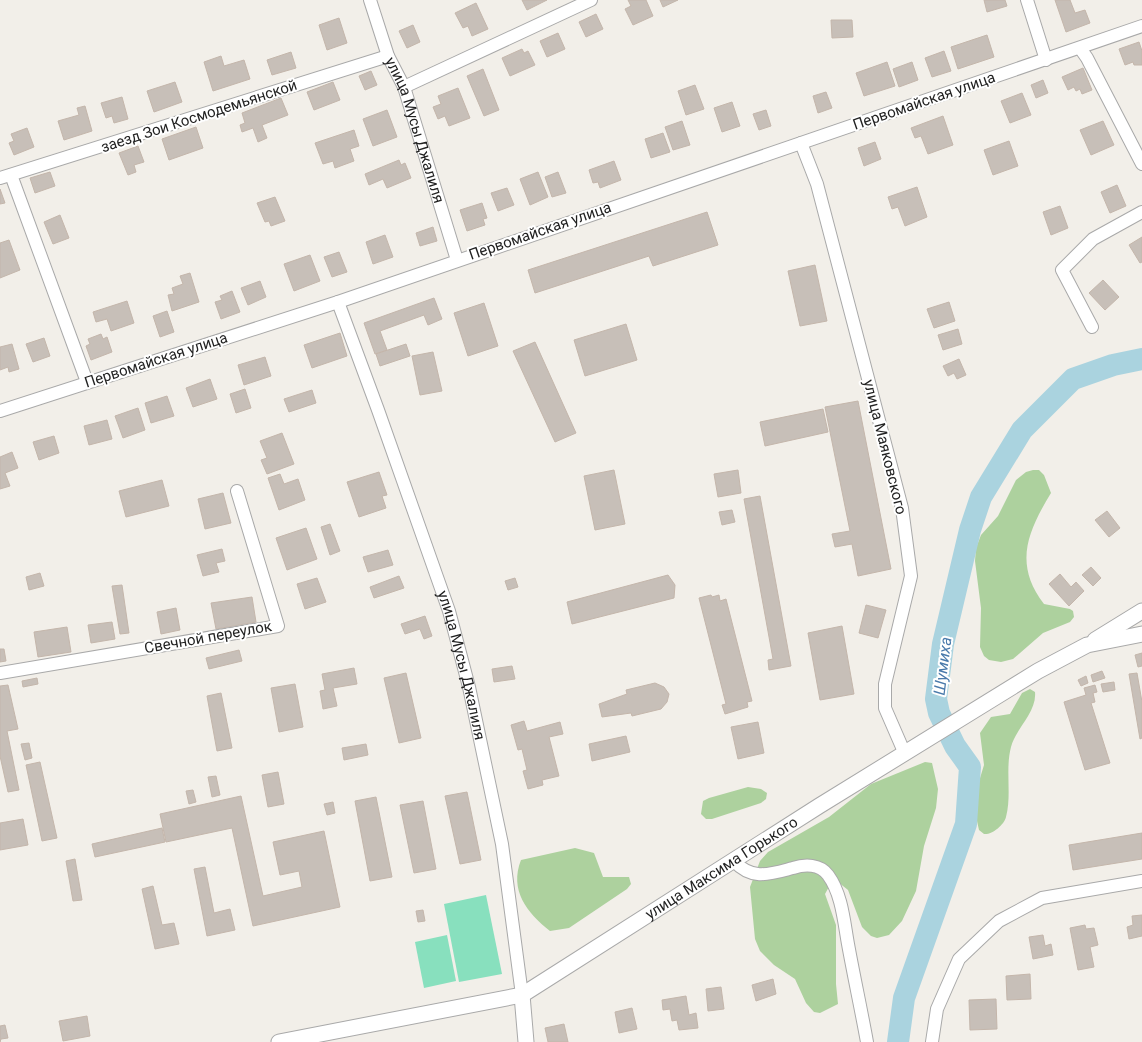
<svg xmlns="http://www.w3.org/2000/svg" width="1142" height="1042" font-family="Roboto,sans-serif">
<rect width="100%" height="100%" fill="#f2efe9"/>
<g fill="#add19e">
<path d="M1033,470H1039L1044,475L1051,493C1028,531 1013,564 1044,604L1070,609L1073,611L1074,617L1070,622L1043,633L1013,659L1001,662L989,660L984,656L980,647L981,608L975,561L976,548L981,535L998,516L1016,480L1026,472Z"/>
<path d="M1030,689L1035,692C1037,712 1016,728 1011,747C1005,770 1012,794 1006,817C1004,825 992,835 984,834L979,830L977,821V788L984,765L980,733L991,717L1010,714L1022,693Z"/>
<polygon points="925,762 932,763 938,789 936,808 924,846 916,891 902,921 889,935 877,938 871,936 862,927 848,890 838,882 831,883 825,894 836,925 836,984 838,1004 820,1013 814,1012 806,1003 795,979 774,965 760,951 755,939 750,887 760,861 768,852 829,817 871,784"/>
<polygon points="748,787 761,789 767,793 766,799 761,803 712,819 706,819 701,814 703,801 709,798"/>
<path d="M575,848L594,853L603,877H629L631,884L627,889L569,928L550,931C527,913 509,890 521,860Z"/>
</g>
<g fill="#88e0be">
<polygon points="486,895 502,974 459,982 444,904"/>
<polygon points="447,935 456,981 424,988 415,942"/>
</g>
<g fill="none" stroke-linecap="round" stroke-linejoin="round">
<polyline stroke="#aad3df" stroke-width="22" points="898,1042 904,998 966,824 970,767 955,746 939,713 936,699 943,644 970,530 981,497 1022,430 1073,379 1113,365 1142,359"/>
</g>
<g fill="#c7bfb8" stroke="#c4b6ab">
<polygon points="522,0 547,0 527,10"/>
<polygon points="628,0 646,0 653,16 633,25 625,9 631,6"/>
<polygon points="660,0 678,0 663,7"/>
<polygon points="984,0 1005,0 1007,6 987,12"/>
<polygon points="1055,0 1070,0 1075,13 1085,10 1090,23 1066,32"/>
<polygon points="476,3 488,29 472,36 468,26 463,28 455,13"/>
<polygon points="596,14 603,29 586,37 579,22"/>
<polygon points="339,18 347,43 327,50 319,25"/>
<polygon points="831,20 852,20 853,37 832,38"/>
<polygon points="413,25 420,42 407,48 399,31"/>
<polygon points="558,33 565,49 547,57 540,41"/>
<polygon points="987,35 994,57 958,69 951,47"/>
<polygon points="1139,42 1142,51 1142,65 1134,65 1133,62 1125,65 1119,49"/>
<polygon points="522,49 524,53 528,51 535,65 510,76 502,58"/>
<polygon points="944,51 951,71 932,77 925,58"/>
<polygon points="291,52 296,68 272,75 267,60"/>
<polygon points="221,56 224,66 244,60 250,79 213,91 204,62"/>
<polygon points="887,62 895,86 864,96 856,73"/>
<polygon points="912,62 918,80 899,87 893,69"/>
<polygon points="1083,68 1092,90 1082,94 1080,89 1076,91 1074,87 1068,90 1062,77"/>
<polygon points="483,69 499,110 484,116 467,76"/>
<polygon points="371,71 377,85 365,90 359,76"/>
<polygon points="1043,80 1048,93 1036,98 1031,85"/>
<polygon points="175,82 182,102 154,112 147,91"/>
<polygon points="333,82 340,100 314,110 307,92"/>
<polygon points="695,85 704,109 686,115 678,91"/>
<polygon points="458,88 470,118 449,126 445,116 438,119 433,107 441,104 438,96"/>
<polygon points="826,92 832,108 818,113 813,96"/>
<polygon points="1022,93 1031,115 1010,123 1001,101"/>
<polygon points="122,97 128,119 114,123 112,116 106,118 101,103"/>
<polygon points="281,98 288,115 262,125 267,138 258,142 253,128 242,132 240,125 245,123 242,113"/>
<polygon points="732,102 740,126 722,132 714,108"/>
<polygon points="85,106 92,131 64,140 58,121 79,115 77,108"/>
<polygon points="387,110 397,137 373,146 363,119"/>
<polygon points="766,110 771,126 759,130 753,114"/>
<polygon points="943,116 953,145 928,154 921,136 915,138 911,128"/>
<polygon points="682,121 690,145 673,150 665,127"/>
<polygon points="1103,121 1114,145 1091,155 1080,130"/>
<polygon points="196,127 203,148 169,160 162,139"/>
<polygon points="27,128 34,147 14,155 9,143 14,141 11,134"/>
<polygon points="354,130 359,146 350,149 354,161 335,168 333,161 323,164 315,143"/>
<polygon points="663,133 670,152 651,158 645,139"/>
<polygon points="1009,141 1018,166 993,175 984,150"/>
<polygon points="875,142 881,159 864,166 858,148"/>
<polygon points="138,146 144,162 134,165 136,172 128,175 119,153"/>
<polygon points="399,160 401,165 405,163 411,178 387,188 383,179 369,185 365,174"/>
<polygon points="614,161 621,180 600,188 598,182 593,183 589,170"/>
<polygon points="50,172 55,186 35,193 30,178"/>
<polygon points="538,172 548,197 530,205 520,179"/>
<polygon points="558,172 566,193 552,197 545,177"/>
<polygon points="1117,185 1126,206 1110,213 1101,192"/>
<polygon points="917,187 927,217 905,226 898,207 892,209 888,197"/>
<polygon points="507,188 514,205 498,211 491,193"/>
<polygon points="0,189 5,203 0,204"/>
<polygon points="275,197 285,221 271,226 269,221 265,222 257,203"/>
<polygon points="482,203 487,218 483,219 485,225 467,231 460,210"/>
<polygon points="1060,206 1068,228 1051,235 1043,212"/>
<polygon points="707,212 718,245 653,266 649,256 535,293 528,270"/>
<polygon points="60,215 69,238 53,244 44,222"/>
<polygon points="433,227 437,241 420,246 416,233"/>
<polygon points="385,235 393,257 373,264 366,242"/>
<polygon points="1142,237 1142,262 1140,263 1129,245"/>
<polygon points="9,240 20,270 0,278 0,243"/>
<polygon points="339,252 347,272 332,277 324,257"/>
<polygon points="310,255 320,281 294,291 284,264"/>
<polygon points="815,265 827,321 800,326 788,271"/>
<polygon points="190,273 199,302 172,311 168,295 174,294 172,288 183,284 180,276"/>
<polygon points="1103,280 1119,297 1105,310 1089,293"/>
<polygon points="260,281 266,297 248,305 241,288"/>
<polygon points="232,291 240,312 221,319 215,302 222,300 220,296"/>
<polygon points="434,298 442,319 428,325 424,315 380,331 387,350 375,354 364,323"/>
<polygon points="127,301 134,323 111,331 107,319 96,322 93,312"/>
<polygon points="949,302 955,321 934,328 927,309"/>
<polygon points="484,303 498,346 468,356 454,313"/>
<polygon points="167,311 174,332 160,337 153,316"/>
<polygon points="626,324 637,360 585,376 574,340"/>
<polygon points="958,329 962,344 943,350 938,335"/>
<polygon points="340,333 347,356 312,368 304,345"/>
<polygon points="101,334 103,339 107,337 112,352 91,360 86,346 90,344 88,339"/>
<polygon points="44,338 50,356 33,362 26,344"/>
<polygon points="535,342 576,433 555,442 513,351"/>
<polygon points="12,344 19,369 9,372 8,367 0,370 0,347"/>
<polygon points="406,344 410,356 380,366 376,354"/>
<polygon points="433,352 442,391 420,395 412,356"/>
<polygon points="265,357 271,376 244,385 238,365"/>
<polygon points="959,359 966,375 957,379 954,373 948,376 943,366"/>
<polygon points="210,379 217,399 193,407 186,388"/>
<polygon points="245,389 251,408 236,413 230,394"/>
<polygon points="312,390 316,403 289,412 284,399"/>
<polygon points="167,396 174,416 151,423 145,403"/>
<polygon points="858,401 891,569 858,576 852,544 835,547 832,534 850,531 825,407"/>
<polygon points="138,408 145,430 123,438 115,416"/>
<polygon points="823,409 828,432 765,446 760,422"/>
<polygon points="107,420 112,439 89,445 84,426"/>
<polygon points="282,433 294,464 267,474 261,460 267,458 260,441"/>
<polygon points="54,436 59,453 39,460 33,442"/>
<polygon points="12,452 18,468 5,473 10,486 0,489 0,457"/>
<polygon points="614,470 625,524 595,530 584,476"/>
<polygon points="738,470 741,493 718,497 714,474"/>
<polygon points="379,472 387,495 382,496 386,508 359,517 347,482"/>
<polygon points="280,474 284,484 298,479 305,500 279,510 268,478"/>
<polygon points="162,480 169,506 126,517 119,491"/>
<polygon points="223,493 231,523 205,529 198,499"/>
<polygon points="760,496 791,666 769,670 768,660 773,659 744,499"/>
<polygon points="732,510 735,522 722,525 719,512"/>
<polygon points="1107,511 1120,528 1109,537 1095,520"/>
<polygon points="330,524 340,551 330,555 321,527"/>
<polygon points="306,528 317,559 287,570 276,538"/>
<polygon points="222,549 225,561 216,563 219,572 203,576 197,555"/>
<polygon points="388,550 393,565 368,572 363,557"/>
<polygon points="1091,567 1101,578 1093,586 1082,575"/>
<polygon points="40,573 44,586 29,590 26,577"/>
<polygon points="1060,574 1071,587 1076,582 1084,591 1069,606 1049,584"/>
<polygon points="668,575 675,585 674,598 572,624 567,602"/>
<polygon points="399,576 404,588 374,598 370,587"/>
<polygon points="317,578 326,602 305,609 297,584"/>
<polygon points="515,578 518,587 508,590 505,581"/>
<polygon points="122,585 129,633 120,634 112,586"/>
<polygon points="711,595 712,597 719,595 720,601 726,599 752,701 747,702 748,707 725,714 722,705 726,704 699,598"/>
<polygon points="252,597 256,622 216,629 211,603"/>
<polygon points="866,605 886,610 878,638 859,633"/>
<polygon points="176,608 180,630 161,634 157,612"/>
<polygon points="425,616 432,636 424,639 420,629 405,634 401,624"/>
<polygon points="112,622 115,639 91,643 88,625"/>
<polygon points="842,626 854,694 820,700 808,633"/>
<polygon points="67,627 71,652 38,657 34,632"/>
<polygon points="0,649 4,649 6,661 0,662"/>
<polygon points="239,650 242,661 209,669 206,658"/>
<polygon points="1142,653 1142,666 1138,667 1135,655"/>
<polygon points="512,666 515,679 494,682 492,669"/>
<polygon points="354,668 357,684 333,688 337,706 323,709 320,691 325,690 322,674"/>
<polygon points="1102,671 1105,678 1093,682 1091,675"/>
<polygon points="406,673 421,738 399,743 384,678"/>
<polygon points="1137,673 1142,702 1142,738 1140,739 1129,674"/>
<polygon points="1086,676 1088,683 1081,686 1078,680"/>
<polygon points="37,678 38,684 23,687 22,681"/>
<polygon points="1114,682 1115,690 1103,692 1101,684"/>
<polygon points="655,683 664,687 669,694 667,702 661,709 632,716 631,713 602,717 599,704 627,694 626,690"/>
<polygon points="295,684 303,727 279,732 271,688"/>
<polygon points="8,685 18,729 7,731 19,790 8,792 0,756 0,686"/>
<polygon points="1095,685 1097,692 1093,693 1095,702 1091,703 1110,763 1085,770 1064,702 1086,695 1084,688"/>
<polygon points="221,693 232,748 217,751 207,696"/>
<polygon points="524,721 527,731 560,722 563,734 549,737 559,776 542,780 543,785 528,789 523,771 527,770 522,749 518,750 511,725"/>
<polygon points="758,722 764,753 738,759 731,727"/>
<polygon points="626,736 630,752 592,761 589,744"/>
<polygon points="29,743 32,758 25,760 21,744"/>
<polygon points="366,744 368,755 344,760 342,748"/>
<polygon points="40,762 57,838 42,841 26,765"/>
<polygon points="278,772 284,804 268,807 262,775"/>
<polygon points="216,776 220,795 212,797 208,777"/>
<polygon points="193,790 196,802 189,804 186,791"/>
<polygon points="467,792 481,860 460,864 445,796"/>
<polygon points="241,796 263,896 302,887 299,871 280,875 273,842 324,831 340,907 253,926 232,828 166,842 160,814"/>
<polygon points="376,797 392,877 370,881 355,801"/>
<polygon points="423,801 436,869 414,873 400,805"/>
<polygon points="333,802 335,813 327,815 324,804"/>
<polygon points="23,819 28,845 0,850 0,823"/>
<polygon points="162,828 165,842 95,857 92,844"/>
<polygon points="1142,833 1142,859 1073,870 1069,845"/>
<polygon points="75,859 82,900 73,901 66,861"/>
<polygon points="205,867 214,913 230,909 235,930 207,936 194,869"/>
<polygon points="153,886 162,925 174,923 179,944 155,949 142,889"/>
<polygon points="423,910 425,921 418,922 416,911"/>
<polygon points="1142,915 1142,936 1129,939 1127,927 1133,925 1132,916"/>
<polygon points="1085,925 1086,929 1094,928 1098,945 1090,947 1094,967 1078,970 1070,928"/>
<polygon points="1043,935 1045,946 1051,944 1053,955 1033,959 1029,937"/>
<polygon points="1030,974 1031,999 1007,1000 1006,976"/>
<polygon points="773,979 776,994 756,1001 752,985"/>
<polygon points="721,987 724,1009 708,1011 706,989"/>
<polygon points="686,996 689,1015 696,1013 698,1028 679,1030 677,1020 672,1021 670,1009 663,1010 662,1000"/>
<polygon points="996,999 997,1029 970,1030 969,1000"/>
<polygon points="632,1008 637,1029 619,1033 615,1012"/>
<polygon points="87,1016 90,1036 63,1041 59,1021"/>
<polygon points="564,1024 568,1042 548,1042 545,1028"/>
<polygon points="5,1025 8,1038 1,1039 0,1042 0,1026"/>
</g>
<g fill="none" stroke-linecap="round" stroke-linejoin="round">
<defs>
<g id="minor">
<path id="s1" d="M370,0L388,56L404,87L457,260"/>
<polyline points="1027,0 1046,60"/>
<polyline points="1080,48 1087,58 1142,164"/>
<polyline points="404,87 591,0"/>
<polyline points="801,143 817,184 902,508 911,576 885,684 885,708 905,754"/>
<polyline points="11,175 87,382"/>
<polyline points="0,178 388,56"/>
<path id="s2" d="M338,302L378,410L449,611L469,687L502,844L522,995"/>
<polyline points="1092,327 1062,270 1093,239 1142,212"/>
<polyline points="0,411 338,302 1142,26"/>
<polyline points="0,673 278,626 237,491"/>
<path d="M734,861C752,881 770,874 793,868C805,864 820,864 828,875C842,894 844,922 848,944C854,977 861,1009 867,1042"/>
<polyline points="932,1042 937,1009 959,959 999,921 1042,898 1142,881"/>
</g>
<g id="tertiary">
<polyline points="1095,640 1142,611"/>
<polyline points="522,995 526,1042"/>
<path id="s3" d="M279,1042L522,995L819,806L1038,671L1087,645L1142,634"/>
</g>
</defs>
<use href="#minor" stroke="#a9a9a9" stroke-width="14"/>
<use href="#tertiary" stroke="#a9a9a9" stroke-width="17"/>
<use href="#minor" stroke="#fff" stroke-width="12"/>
<use href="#tertiary" stroke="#fff" stroke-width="15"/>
</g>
<g text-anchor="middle" stroke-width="4" stroke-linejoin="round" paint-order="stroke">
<g font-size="15" fill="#222" stroke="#fff">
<text transform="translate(924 101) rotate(-19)" y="5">Первомайская улица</text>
<text transform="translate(199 116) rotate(-18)" y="5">заезд Зои Космодемьянской</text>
<text dy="5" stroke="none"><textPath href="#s1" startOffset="138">улица Мусы Джалиля</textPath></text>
<text transform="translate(540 231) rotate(-19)" y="5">Первомайская улица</text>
<text transform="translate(156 360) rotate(-18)" y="5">Первомайская улица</text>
<text transform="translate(885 447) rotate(76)" y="5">улица Маяковского</text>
<text transform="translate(208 637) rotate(-10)" y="5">Свечной переулок</text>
<text dy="5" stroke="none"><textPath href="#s2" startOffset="384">улица Мусы Джалиля</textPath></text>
<text dy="5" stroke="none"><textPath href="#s3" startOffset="484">улица Максима Горького</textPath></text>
</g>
<g font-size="16" font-style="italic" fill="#4a7aab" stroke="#fff">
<text transform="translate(942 666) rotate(-83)" y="6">Шумиха</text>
</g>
</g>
</svg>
